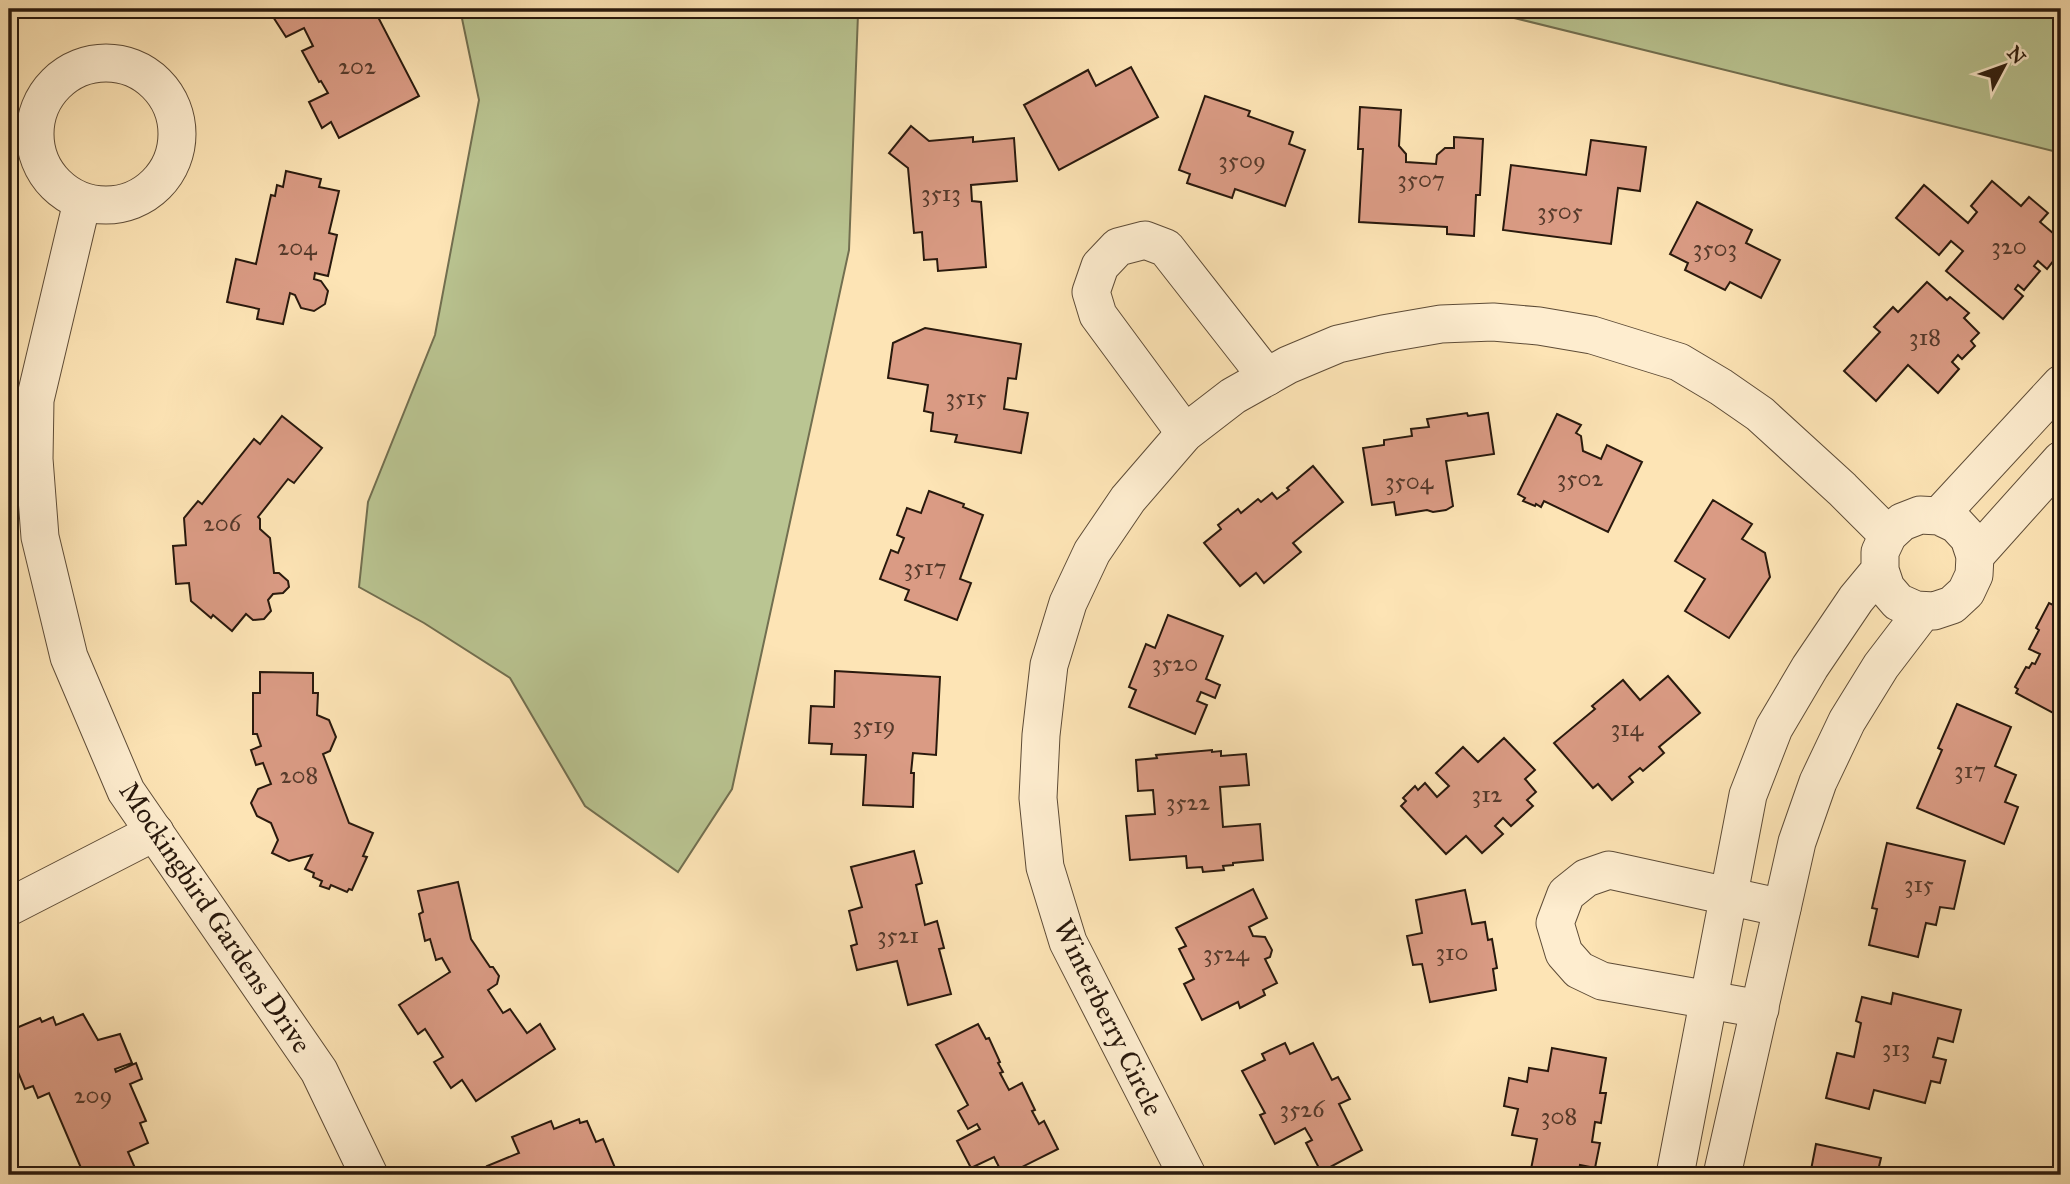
<svg xmlns="http://www.w3.org/2000/svg" width="2070" height="1184" font-family="'IM FELL Great Primer',serif">
<rect width="100%" height="100%" fill="#fde4b5"/>
<filter id="stains"><feTurbulence type="fractalNoise" baseFrequency=".00286" numOctaves="4"/><feColorMatrix values="0 0 0 0 .2 0 0 0 0 .09 0 0 0 0 .02 0 0 0 .5 -.17"/></filter>
<radialGradient id="worn" r=".72"><stop offset=".6" stop-color="#630" stop-opacity="0"/><stop offset="1" stop-color="#630" stop-opacity=".3"/></radialGradient>
<g fill="#bac592" stroke="#726f50" stroke-width="2">
<polygon points="460,9 863,9 858,14 849,250 732,789 678,872 585,806 510,678 424,623 359,587 368,502 435,335 479,100"/>
<polygon points="1478,9 2061,9 2061,153"/>
</g>
<g fill="#da9b84" stroke="#29190d" stroke-width="2">
<polygon points="268,9 382,9 379,19 419,96 339,138 331,122 322,128 309,102 328,93 321,81 319,82 302,51 313,46 304,28 286,37"/>
<polygon points="1131,67 1158,117 1059,170 1024,105 1088,70 1096,86"/>
<polygon points="1205,96 1250,111 1248,116 1293,132 1289,144 1305,150 1285,206 1235,189 1232,198 1187,183 1190,174 1179,170"/>
<polygon points="1360,107 1401,110 1399,146 1406,154 1406,162 1436,164 1437,155 1445,148 1454,148 1454,137 1483,139 1480,195 1476,195 1474,236 1447,234 1447,227 1359,222 1363,149 1358,149"/>
<polygon points="911,126 929,141 973,137 973,142 1014,138 1017,181 971,185 972,201 981,202 986,267 938,271 937,259 924,260 922,232 914,233 908,168 889,153"/>
<polygon points="1591,140 1646,147 1640,191 1618,188 1611,244 1503,230 1511,165 1586,175"/>
<polygon points="286,171 321,179 319,187 339,191 329,233 337,235 328,276 315,273 314,279 321,281 328,291 325,304 314,311 301,308 295,295 290,293 283,324 257,319 259,309 227,302 236,259 256,264 271,195 275,196 277,185 283,187"/>
<polygon points="1992,181 2021,206 2029,197 2048,213 2040,222 2061,240 2061,251 2047,269 2038,261 2034,266 2040,271 2024,290 2018,285 2015,289 2023,296 2003,319 1946,271 1963,251 1951,241 1939,255 1896,218 1924,185 1968,223 1977,212 1971,206"/>
<polygon points="1697,202 1752,230 1746,243 1780,260 1761,298 1730,282 1725,290 1685,270 1688,263 1670,254"/>
<polygon points="1927,282 1947,300 1950,297 1969,313 1964,318 1979,333 1971,341 1975,346 1962,359 1958,355 1952,362 1959,369 1938,393 1908,365 1876,401 1844,371 1880,332 1874,327 1893,307 1898,312"/>
<polygon points="925,328 1021,344 1016,379 1008,378 1004,409 1028,413 1021,453 955,442 957,435 931,431 933,413 924,411 928,385 888,378 893,343"/>
<polygon points="1467,413 1468,416 1488,413 1494,454 1446,461 1453,506 1446,510 1433,512 1427,510 1396,515 1394,502 1372,505 1363,448 1384,445 1384,440 1412,436 1411,429 1429,427 1427,419"/>
<polygon points="1557,414 1581,425 1576,433 1581,436 1583,451 1601,459 1607,445 1642,462 1608,532 1544,501 1541,507 1536,504 1535,506 1523,501 1525,498 1518,494"/>
<polygon points="282,416 322,448 294,483 288,479 258,517 260,519 260,529 270,538 274,573 279,573 288,581 289,587 283,593 273,594 268,600 271,611 264,619 253,620 246,614 232,631 213,615 211,618 191,601 189,583 176,584 173,546 186,545 184,518 198,501 202,504 254,439 260,444"/>
<polygon points="1313,466 1343,502 1293,543 1301,552 1264,583 1256,573 1240,586 1204,543 1221,529 1218,525 1238,509 1241,513 1258,499 1261,502 1272,493 1277,499 1289,490 1287,488"/>
<polygon points="929,491 964,504 963,507 983,515 960,579 971,583 957,620 905,600 909,590 880,579 891,550 898,553 904,538 897,535 907,508 921,513"/>
<polygon points="1713,500 1752,524 1742,539 1765,553 1770,577 1729,638 1685,611 1705,579 1675,561"/>
<polygon points="2061,589 2061,702 2055,714 2016,693 2018,689 2015,687 2026,667 2029,668 2032,663 2035,664 2040,654 2029,649 2039,630 2036,628 2049,603 2053,605"/>
<polygon points="1168,615 1223,636 1206,679 1220,685 1215,698 1201,692 1197,701 1207,705 1195,734 1129,707 1136,690 1129,687 1146,644 1155,648"/>
<polygon points="835,671 940,677 936,755 913,753 911,773 914,773 913,807 863,805 866,755 831,754 832,744 809,743 811,706 834,707"/>
<polygon points="260,672 313,673 313,693 318,693 317,715 329,720 336,737 330,751 323,754 349,823 373,833 363,856 367,857 352,890 349,889 347,892 331,885 329,889 320,886 322,881 313,877 314,873 305,869 312,855 289,861 272,853 278,840 271,823 257,816 251,803 258,789 271,784 263,763 256,765 251,750 261,746 257,734 253,734 253,693 260,693"/>
<polygon points="1668,676 1700,713 1659,747 1664,753 1643,771 1640,768 1629,777 1633,782 1612,800 1598,784 1593,788 1554,743 1595,709 1592,706 1623,680 1640,700"/>
<polygon points="1957,704 2011,727 1995,766 2016,775 2005,802 2018,807 2004,844 1917,808 1942,750 1938,748"/>
<polygon points="1504,738 1535,770 1525,779 1536,792 1527,800 1533,806 1511,826 1503,818 1495,826 1503,834 1482,853 1466,836 1446,854 1401,806 1406,801 1403,798 1415,786 1418,790 1425,783 1437,797 1449,786 1436,773 1463,747 1478,762"/>
<polygon points="1212,750 1212,752 1221,751 1221,756 1246,754 1249,785 1220,787 1223,827 1260,824 1263,860 1233,863 1233,865 1223,866 1224,870 1203,872 1202,867 1187,868 1186,856 1130,860 1126,816 1155,814 1153,790 1138,791 1136,760 1157,758 1156,755"/>
<polygon points="1887,843 1965,861 1954,909 1940,907 1936,925 1926,923 1918,957 1869,945 1877,909 1872,908"/>
<polygon points="914,851 922,883 916,885 925,925 937,921 944,948 939,949 951,994 908,1005 897,961 857,970 851,946 857,944 849,911 862,907 851,867"/>
<polygon points="458,882 471,939 490,967 493,967 499,976 497,984 488,990 503,1013 510,1009 527,1033 540,1024 555,1049 476,1101 462,1080 451,1088 434,1062 443,1057 425,1029 418,1034 399,1005 450,972 442,958 436,960 430,939 425,941 419,914 423,912 418,891"/>
<polygon points="1253,889 1267,918 1249,927 1253,936 1265,937 1272,950 1270,957 1265,959 1277,983 1263,990 1265,995 1240,1008 1238,1002 1202,1020 1184,984 1194,979 1179,949 1186,946 1176,928"/>
<polygon points="1465,890 1472,924 1485,922 1488,940 1492,939 1497,968 1493,969 1496,990 1430,1002 1422,964 1413,965 1407,936 1422,933 1416,900"/>
<polygon points="1893,993 1961,1010 1953,1042 1938,1038 1933,1057 1946,1060 1940,1083 1931,1081 1925,1103 1874,1090 1869,1109 1826,1098 1837,1053 1854,1057 1861,1023 1856,1021 1862,997 1891,1004"/>
<polygon points="83,1014 98,1040 120,1034 132,1063 115,1069 116,1072 136,1063 142,1079 130,1084 146,1121 140,1123 148,1143 128,1152 138,1175 84,1175 49,1093 38,1098 33,1086 25,1089 18,1072 9,1076 9,1031 40,1018 42,1022 53,1017 56,1025"/>
<polygon points="978,1024 986,1039 989,1038 1000,1062 998,1063 1003,1072 1000,1073 1009,1090 1022,1083 1035,1110 1032,1111 1039,1124 1044,1121 1058,1149 1006,1175 1003,1175 994,1157 971,1168 957,1141 980,1129 977,1124 968,1129 958,1111 968,1105 936,1045"/>
<polygon points="1285,1043 1290,1054 1313,1043 1332,1080 1338,1077 1350,1099 1339,1104 1362,1150 1321,1172 1306,1143 1312,1140 1305,1128 1275,1144 1260,1115 1265,1113 1242,1071 1265,1060 1262,1054"/>
<polygon points="1552,1048 1606,1058 1600,1093 1606,1093 1601,1123 1595,1122 1592,1142 1600,1143 1595,1168 1580,1165 1579,1170 1564,1168 1563,1175 1531,1169 1537,1139 1512,1135 1518,1109 1504,1106 1509,1078 1527,1082 1529,1068 1548,1071"/>
<polygon points="579,1119 580,1123 587,1121 596,1142 603,1139 618,1175 491,1175 487,1166 519,1153 512,1137 551,1121 554,1129"/>
<polygon points="1816,1144 1881,1158 1877,1175 1810,1175"/>
</g>
<g fill="none" stroke-linecap="round" stroke-linejoin="round">
<defs>
<g id="minor">
<circle cx="106" cy="134" r="71"/>
<polyline points="82,202 35,400 34,459 40,537 69,657 126,791 319,1071 369,1175"/>
<polyline points="1185,433 1098,315 1091,292 1100,266 1118,247 1145,240 1166,248 1267,377"/>
<polyline points="1939,516 2061,384"/>
<polyline points="1975,556 2061,460"/>
<polyline points="9,907 155,832"/>
<polyline points="1760,1009 1602,981 1579,970 1564,953 1555,923 1566,894 1586,878 1609,870 1782,908"/>
<polyline points="1187,1175 1068,942 1045,867 1038,798 1041,735 1049,665 1068,603 1092,552 1128,499 1185,433 1233,396 1288,365 1338,344 1383,334 1441,324 1493,322 1539,326 1592,335 1679,362 1721,387 1760,414 1842,489 1888,535"/>
<polyline points="1675,1175 1748,795 1774,728 1810,667 1856,599 1880,570 1880,552 1888,535 1902,522 1920,515 1939,516 1956,524 1969,538 1975,556 1974,575 1966,592 1952,605 1934,611 1916,610 1898,602 1886,588 1880,570"/>
<polyline points="1722,1175 1797,842 1818,782 1847,721 1881,666 1923,611"/>
</g>
</defs>
<use href="#minor" stroke="#5e4c37" stroke-width="39"/>
<use href="#minor" stroke="#feedcf" stroke-width="37"/>
</g>
<g text-anchor="middle" stroke-width="7" stroke-linejoin="round" paint-order="stroke">
<g font-size="24" fill="#553a2b">
<text x="357" y="74">202</text>
<text x="1242" y="168">3509</text>
<text x="1421" y="187">3507</text>
<text x="941" y="201">3513</text>
<text x="1560" y="219">3505</text>
<text x="2009" y="254">320</text>
<text x="297" y="255">204</text>
<text x="1715" y="256">3503</text>
<text x="1925" y="345">318</text>
<text x="966" y="405">3515</text>
<text x="1580" y="486">3502</text>
<text x="1409" y="489">3504</text>
<text x="222" y="531">206</text>
<text x="925" y="575">3517</text>
<text x="1175" y="671">3520</text>
<text x="874" y="733">3519</text>
<text x="1627" y="736">314</text>
<text x="1970" y="778">317</text>
<text x="299" y="783">208</text>
<text x="1487" y="802">312</text>
<text x="1188" y="810">3522</text>
<text x="1919" y="892">315</text>
<text x="898" y="943">3521</text>
<text x="1452" y="960">310</text>
<text x="1226" y="961">3524</text>
<text x="1896" y="1056">313</text>
<text x="93" y="1103">209</text>
<text x="1302" y="1117">3526</text>
<text x="1559" y="1124">308</text>
</g>
<g font-size="28" fill="#29190d" stroke="#feedcf">
<text transform="translate(216 917) rotate(56)" y="10">Mockingbird Gardens Drive</text>
<text transform="translate(1109 1017) rotate(64)" y="10">Winterberry Circle</text>
</g>
</g>
<rect width="2070" height="1184" fill="none" stroke="#fde4b5" stroke-width="35"/>
<rect x="10" y="10" width="2049" height="1163" fill="none" stroke="#29190d" stroke-width="3.5"/>
<rect x="18" y="18" width="2035" height="1149" fill="none" stroke="#29190d" stroke-width="2"/>
<g transform="translate(2004 66) rotate(49)" stroke="#feedcf" stroke-width="5" paint-order="stroke">
<path d="M0-5L12 26L0 18L-12 26Z" fill="#29190d"/>
<text y="-10" font-size="19" font-weight="bold" text-anchor="middle" fill="#29190d">N</text>
</g>
<rect width="100%" height="100%" filter="url(#stains)"/>
<rect width="100%" height="100%" fill="url(#worn)"/>
</svg>
